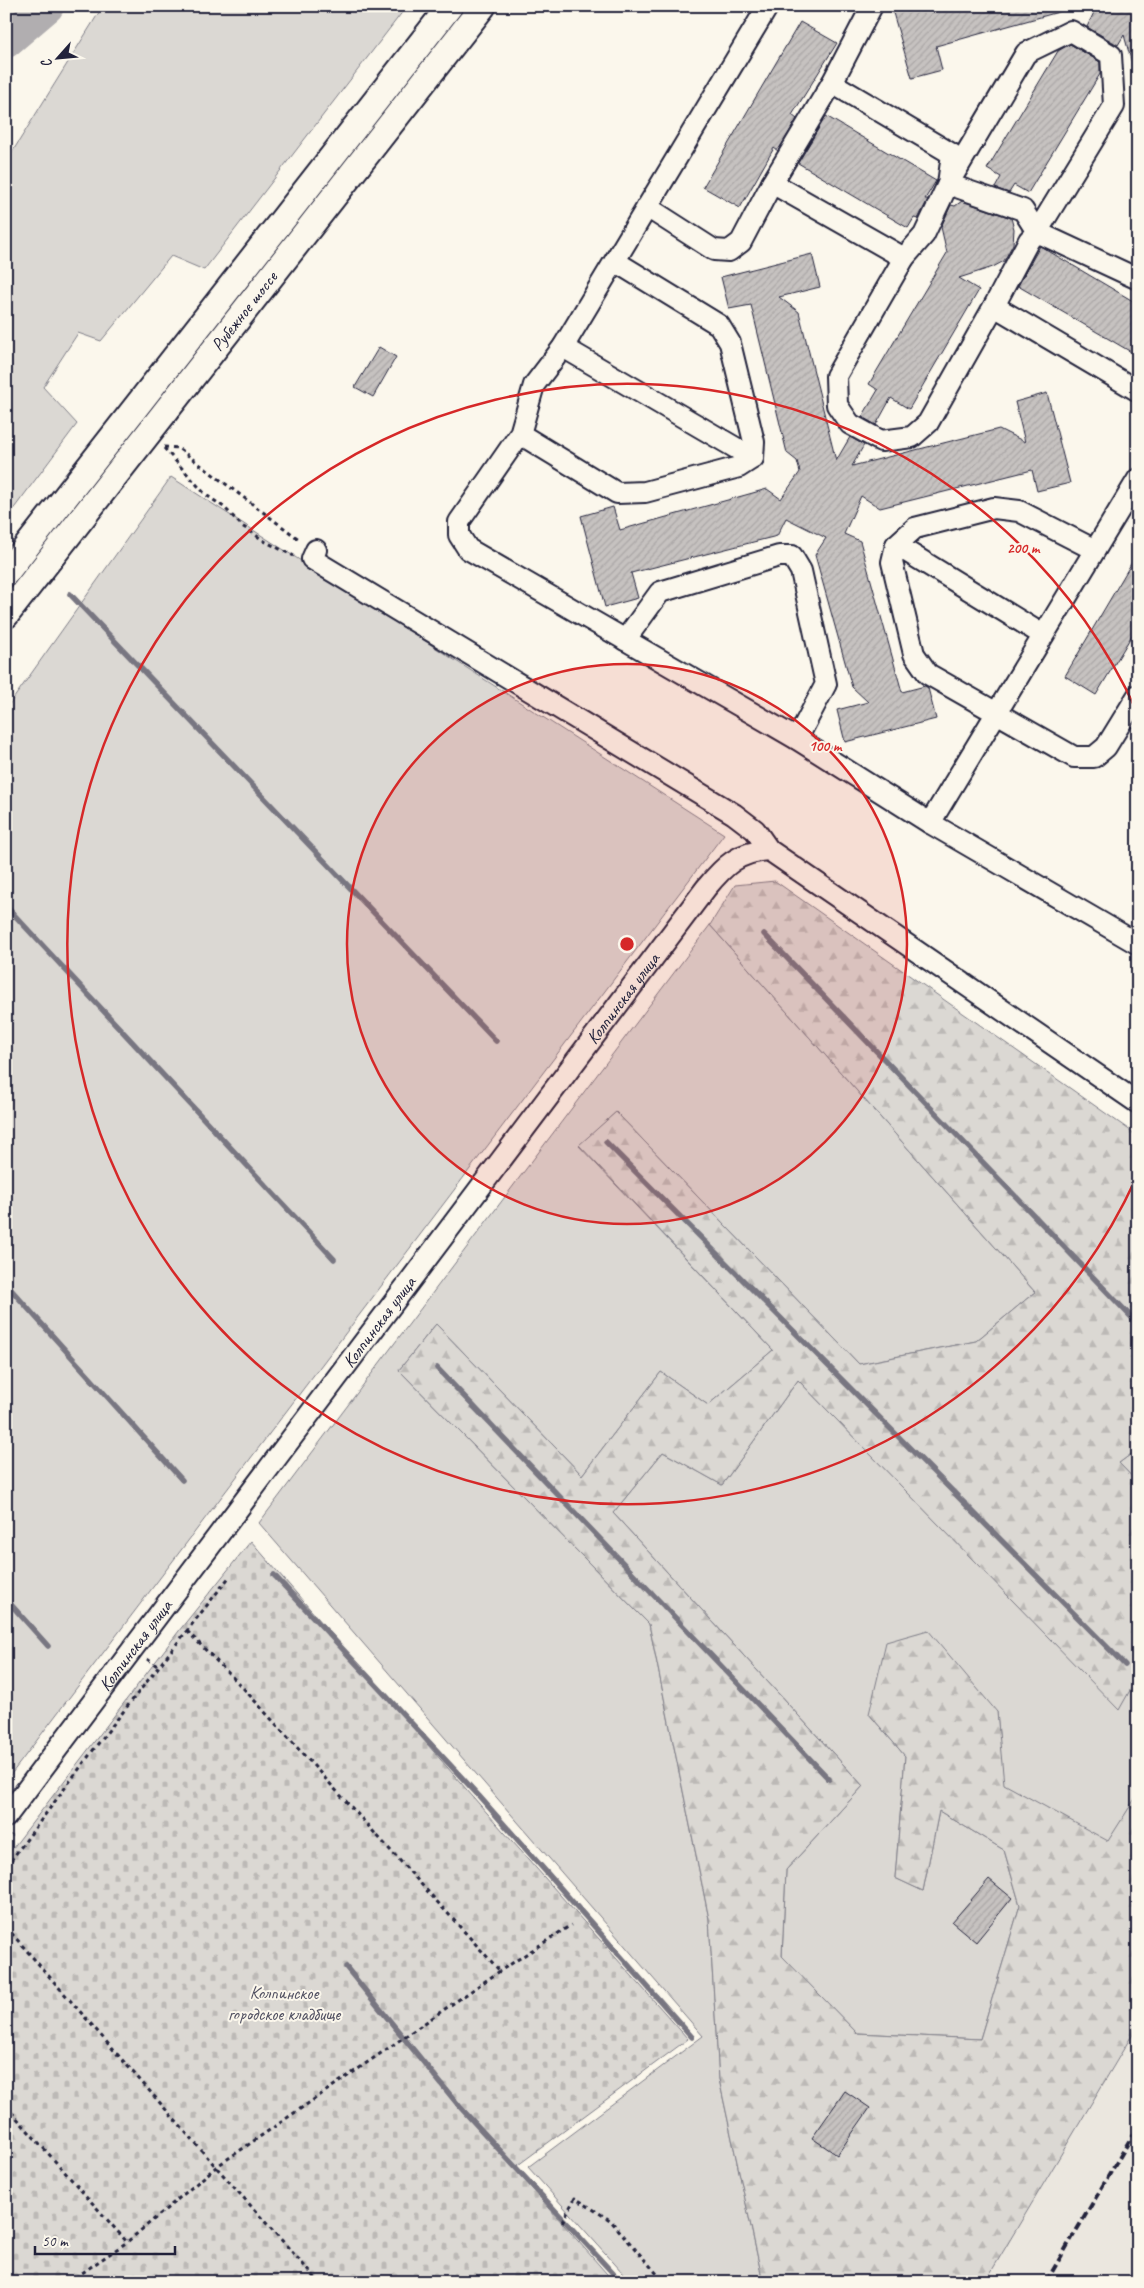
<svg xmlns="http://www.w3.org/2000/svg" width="1144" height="2288" font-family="Caveat,sans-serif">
<defs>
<pattern id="forest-firs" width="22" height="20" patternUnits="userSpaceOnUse" patternTransform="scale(1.25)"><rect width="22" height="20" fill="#dbd8d3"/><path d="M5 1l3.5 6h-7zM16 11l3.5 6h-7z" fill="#bcb9b6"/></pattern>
<pattern id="cemetery-stones" width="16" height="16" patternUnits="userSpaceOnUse" patternTransform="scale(1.25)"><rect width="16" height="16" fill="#dbd8d3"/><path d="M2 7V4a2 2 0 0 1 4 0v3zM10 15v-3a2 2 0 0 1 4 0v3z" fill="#bcb9b6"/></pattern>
<pattern id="building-hatch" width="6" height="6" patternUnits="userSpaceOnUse" patternTransform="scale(1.25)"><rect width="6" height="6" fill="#c6c2c0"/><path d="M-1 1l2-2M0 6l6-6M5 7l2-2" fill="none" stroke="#aaa6a6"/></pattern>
</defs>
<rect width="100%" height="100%" fill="#fbf7ec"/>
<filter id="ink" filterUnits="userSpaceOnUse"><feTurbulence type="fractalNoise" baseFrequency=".02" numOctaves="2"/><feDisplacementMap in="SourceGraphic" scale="10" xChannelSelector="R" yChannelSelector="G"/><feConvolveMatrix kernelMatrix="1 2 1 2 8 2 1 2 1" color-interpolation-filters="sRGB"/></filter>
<g filter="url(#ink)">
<polygon fill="#ebe7df" points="1138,2025 1138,2282 985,2282"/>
<g fill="#dbd8d3" stroke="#7e7d87">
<polygon points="103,6 407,6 204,270 171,256 101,341 78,333 43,387 77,424 6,519 6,162"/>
<polygon points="171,477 724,834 6,1781 6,709"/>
<polygon points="710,925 1035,1292 976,1341 859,1364 616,1112 579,1146 773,1350 708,1405 661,1372 582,1475 436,1324 399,1370 649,1624 709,1919 719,2079 763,2282 631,2282 528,2167 703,2036 259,1523"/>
<polygon points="798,1380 1119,1709 1138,1676 1138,1794 1108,1842 1003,1784 997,1712 869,1714 905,1756 895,1878 923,1891 939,1811 1004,1850 1020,1905 980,2039 857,2033 782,1957 786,1870 863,1786 613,1513 663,1452 722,1485"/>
<polygon points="1138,1449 1138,1483 1119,1463"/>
</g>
<polygon fill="url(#forest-firs)" stroke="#7e7d87" points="775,881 1138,1136 1138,1449 1119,1463 1138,1483 1138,1676 1119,1710 798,1380 722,1485 663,1452 613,1513 863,1786 786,1870 782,1956 857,2033 980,2039 1020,1905 1004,1850 939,1811 923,1891 895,1878 905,1756 869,1714 886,1642 928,1630 997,1712 1004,1784 1108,1841 1138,1794 1138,2025 985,2282 763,2282 719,2079 709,1919 649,1624 399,1370 436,1324 582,1475 661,1372 708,1405 773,1350 579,1145 616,1112 859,1364 976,1341 1035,1292 710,925 735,885"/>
<polygon fill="url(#cemetery-stones)" stroke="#7e7d87" points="251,1541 480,1805 688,2039 514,2168 614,2282 6,2282 6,1857 182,1627"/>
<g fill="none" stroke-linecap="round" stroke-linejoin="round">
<g stroke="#787681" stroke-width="5.5">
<polyline points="70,594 496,1041"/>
<polyline points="6,906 334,1259"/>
<polyline points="764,934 1138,1324"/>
<polyline points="606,1142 1125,1665"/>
<polyline points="6,1284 182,1480"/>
<polyline points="437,1368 829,1779"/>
<polyline points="274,1575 479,1796 692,2037"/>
<polyline points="6,1599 48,1646"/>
<polyline points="346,1967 460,2107 621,2282"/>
</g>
<polyline stroke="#b1aeb0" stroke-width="34" points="6,41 47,6"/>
</g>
<g fill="url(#building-hatch)" stroke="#22223b">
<polygon points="891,6 1061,6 1062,11 936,46 942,70 912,78"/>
<polygon points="1097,6 1138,6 1138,66 1133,67 1124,35 1118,45 1087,27"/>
<polygon points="800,22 837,43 792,115 797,119 778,151 774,148 740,208 703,187"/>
<polygon points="1070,44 1100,62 1100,74 1028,193 1014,185 1009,193 995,188 1001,177 987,169 1058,51"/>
<polygon points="826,116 936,181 925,199 928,199 918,219 914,218 908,228 798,163"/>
<polygon points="962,201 1011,218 1014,229 1013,244 1004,261 993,267 959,278 979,290 909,409 891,398 876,425 862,417 878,390 869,384 947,253 941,227 951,205 955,206"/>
<polygon points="1040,246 1138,304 1138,356 1018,286"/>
<polygon points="812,254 820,287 779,297 799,312 836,461 850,437 864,445 852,466 999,429 1025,442 1015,402 1047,393 1070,483 1037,491 1032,470 880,508 861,496 844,534 860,541 902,692 925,686 928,688 936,719 845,742 837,710 868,702 852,687 815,555 826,538 786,518 777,536 631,573 638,598 605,607 581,516 613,507 620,530 767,489 781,499 800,472 797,461 787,453 751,305 729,309 721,277"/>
<polygon points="379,347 396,357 373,397 355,387"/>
<polygon points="1138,552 1138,625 1096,695 1065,676"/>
<polygon points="989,1879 1012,1898 976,1942 952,1922"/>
<polygon points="845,2091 870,2108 837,2155 812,2138"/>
</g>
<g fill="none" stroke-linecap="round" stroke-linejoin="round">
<defs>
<g id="minor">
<polyline points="768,6 563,347 534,385 520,434 459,522 459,535 468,549 797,739 930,823 1138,944"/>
<polygon points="1071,31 1111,55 1114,106 1037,232 1029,240 994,306 928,423 912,437 881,441 850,424 837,405 836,376 904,258 924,235 948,184 1026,53"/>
<polyline points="832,83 872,6"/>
<polyline points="772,183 904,258"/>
<polyline points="647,207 714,250 729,251 741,242 772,183 832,83 952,154 948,184 1023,210 1037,232 1138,279"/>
<polyline points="994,306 1138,391"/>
<polyline points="563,347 753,458"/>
<polyline points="520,434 617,493 645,492 739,467 753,458 754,442 730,343 719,325 616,262"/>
<polyline points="896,545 1043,635"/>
<polyline points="316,550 312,559 734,814 755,830 769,850 1138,1103"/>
<polyline points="1095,550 1019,511 994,508 915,528 896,545 892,562 914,654 928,674 1074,757 1094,757 1106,747 1138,695"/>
<polyline points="625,640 660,592 779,556 792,556 801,571 826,684 797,739"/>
<polyline points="930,823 1138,479"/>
<path id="s1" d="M6,1817L706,888C725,865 738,852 769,850"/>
</g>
<g id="major">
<polyline points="6,573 450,6"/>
<path id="s2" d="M6,615L483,6"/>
</g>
</defs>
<use href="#minor" stroke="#22223b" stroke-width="24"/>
<use href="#major" stroke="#22223b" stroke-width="29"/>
<g stroke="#22223b" stroke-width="3" stroke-dasharray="4 4" stroke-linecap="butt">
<polyline points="164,447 178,448 300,540"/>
<polyline points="164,448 206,495 224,507 242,526 266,542 294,556"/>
<polyline points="187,1631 244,1689 500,1971"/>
<polyline points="147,1659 159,1667"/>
<polyline points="6,1842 12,1835"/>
<polyline points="6,1867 97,1745 230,1576"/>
<polyline points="6,1927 216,2167 319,2282"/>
<polyline points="6,2106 127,2242"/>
<polyline points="562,2222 575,2198 610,2220 664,2282"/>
<polyline points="69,2282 127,2242 216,2167 500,1971 571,1925"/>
</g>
<use href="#minor" stroke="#fbf7ec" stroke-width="20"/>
<use href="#major" stroke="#fbf7ec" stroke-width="25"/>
<g stroke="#22223b" stroke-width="4" stroke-dasharray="8 4" stroke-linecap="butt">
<polyline points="1046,2282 1138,2126"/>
<polyline points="1127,2282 1138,2264"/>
</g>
</g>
</g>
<circle cx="627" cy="944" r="280" fill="#d62828" fill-opacity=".12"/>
<g fill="none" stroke="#d62828" stroke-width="2.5">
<circle cx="627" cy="944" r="280"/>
<path d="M1137 1176A560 560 0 1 1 1137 712"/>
</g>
<g text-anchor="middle" stroke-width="4" stroke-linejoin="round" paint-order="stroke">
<g font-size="18" fill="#22223b" stroke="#fbf7ec">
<text dy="6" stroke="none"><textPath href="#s2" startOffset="386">Рубежное шоссе</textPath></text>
<text dy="6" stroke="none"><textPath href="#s1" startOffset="1025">Колпинская улица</textPath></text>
<text dy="6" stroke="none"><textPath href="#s1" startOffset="620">Колпинская улица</textPath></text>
<text dy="6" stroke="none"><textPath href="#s1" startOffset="215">Колпинская улица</textPath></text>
</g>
<g font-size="18" fill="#505061" stroke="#fbf7ec">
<text x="284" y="1999">Колпинское<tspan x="284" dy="21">городское кладбище</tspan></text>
</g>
</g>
<circle cx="627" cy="944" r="8" fill="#d62828" stroke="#fbf7ec" stroke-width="2.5"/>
<g font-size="15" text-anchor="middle" font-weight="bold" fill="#d62828" stroke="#fbf7ec" stroke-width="4" stroke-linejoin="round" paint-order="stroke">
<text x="1023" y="553">200 m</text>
<text x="825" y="751">100 m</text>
</g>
<rect width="1144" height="2288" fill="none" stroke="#fbf7ec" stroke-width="25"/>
<rect x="12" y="12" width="1119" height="2263" fill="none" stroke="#22223b" stroke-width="2" filter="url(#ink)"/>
<g transform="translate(58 58) rotate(243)" stroke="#fbf7ec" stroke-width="4" paint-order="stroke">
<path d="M0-4L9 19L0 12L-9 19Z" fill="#22223b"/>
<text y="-8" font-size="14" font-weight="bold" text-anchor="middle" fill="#22223b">С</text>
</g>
<path d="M35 2246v8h140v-8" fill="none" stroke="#22223b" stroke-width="2.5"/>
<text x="42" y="2246" font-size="15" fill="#22223b" stroke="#fbf7ec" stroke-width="4" paint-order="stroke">50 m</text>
</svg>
